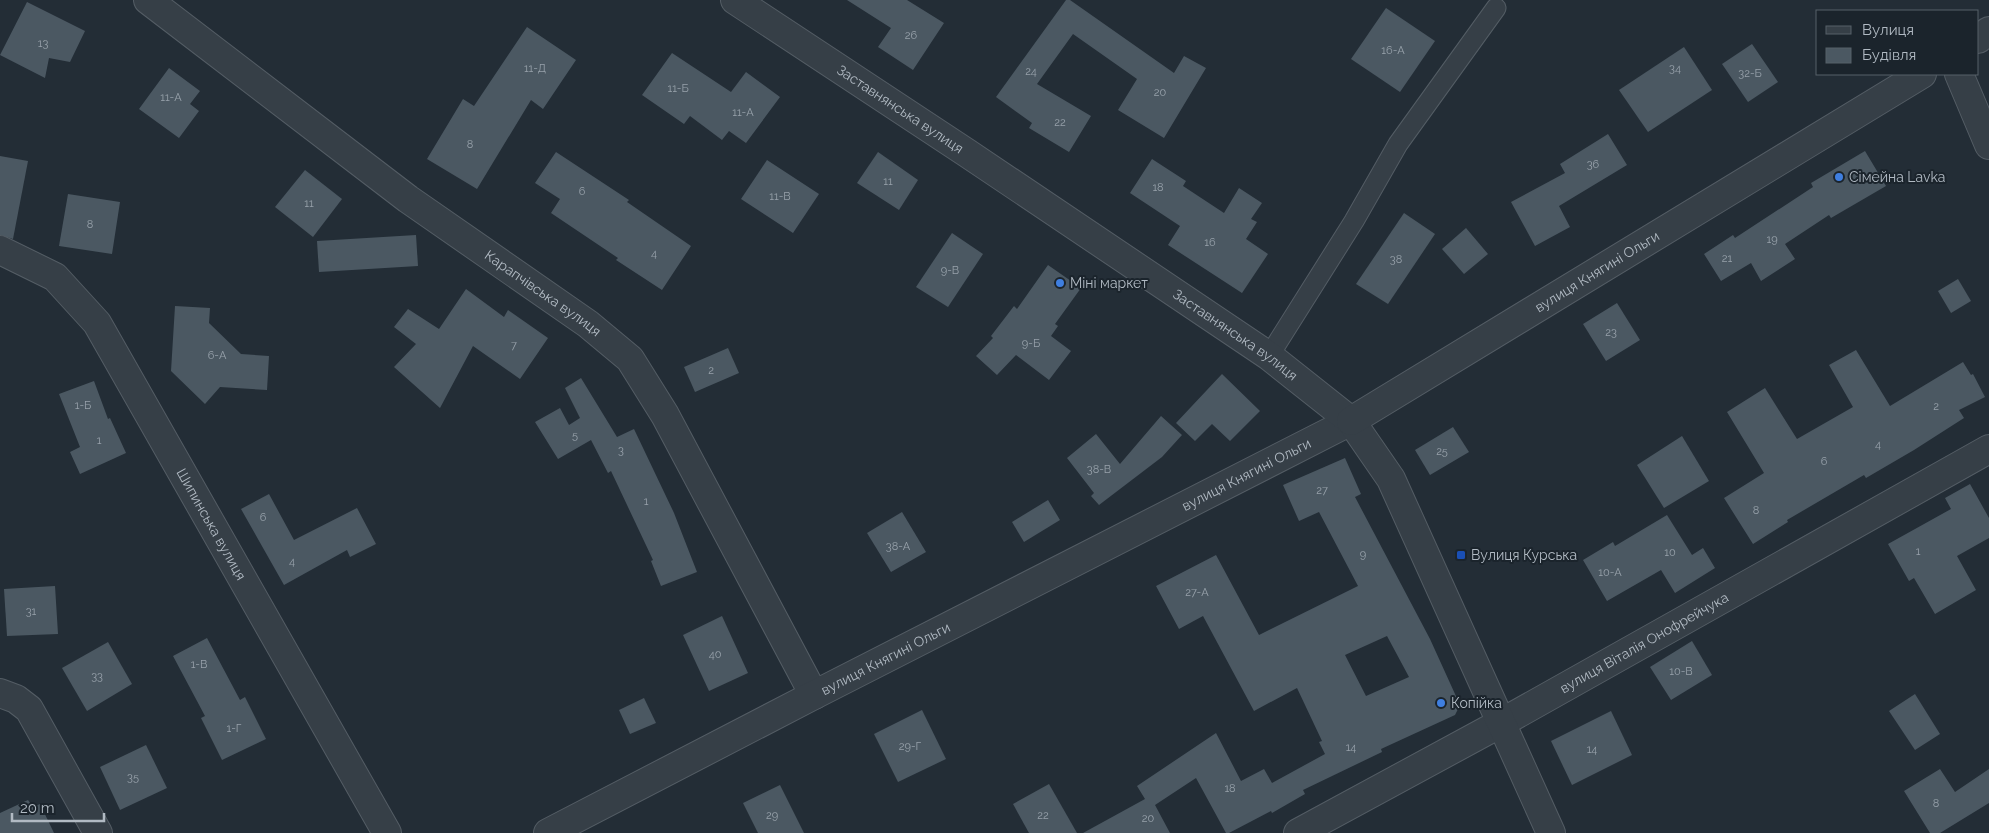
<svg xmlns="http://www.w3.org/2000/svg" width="1989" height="833" font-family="Raleway,sans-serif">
<rect width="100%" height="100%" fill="#232d36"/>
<g fill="#4b5862" fill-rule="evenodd">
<polygon points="847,0 907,0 944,23 913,70 878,47 891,28"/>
<polygon points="1066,0 1070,0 1174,73 1184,56 1206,68 1164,138 1118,110 1137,79 1073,34 1037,84 1091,116 1069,152 1029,128 1032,123 996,97"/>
<polygon points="27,2 85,31 70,62 49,58 45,78 0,55"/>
<polygon points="1386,8 1435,41 1400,92 1351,59"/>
<polygon points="527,27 576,60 543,109 531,100 477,189 427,159 463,99 474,106"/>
<polygon points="1752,44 1778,82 1748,102 1722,64"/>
<polygon points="1684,47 1712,90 1648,132 1619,90"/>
<polygon points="672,53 731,92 746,72 780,97 746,143 729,131 722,140 690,116 684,124 642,95"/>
<polygon points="169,68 200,91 190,104 199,111 179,138 139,109"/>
<polygon points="1608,134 1627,165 1559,206 1570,227 1535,246 1511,202 1565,173 1560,164"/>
<polygon points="1865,151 1886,186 1831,218 1829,215 1785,244 1795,259 1761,281 1751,263 1721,281 1704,254 1733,235 1735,238 1813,187 1811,183"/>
<polygon points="556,152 629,200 627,202 691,246 662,290 616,260 618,258 551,213 560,199 535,183"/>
<polygon points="878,152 918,180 899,210 857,183"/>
<polygon points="0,156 28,161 13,239 0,235"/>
<polygon points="1152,159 1186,181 1183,186 1224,213 1239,188 1262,203 1251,219 1257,222 1246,239 1268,254 1242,293 1168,245 1180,226 1130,193"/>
<polygon points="767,160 819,194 793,233 741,199"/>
<polygon points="305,170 342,199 313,237 275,207"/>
<polygon points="68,194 120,202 112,254 59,246"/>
<polygon points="1404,213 1435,234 1388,304 1356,284"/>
<polygon points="1466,228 1488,254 1464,274 1442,249"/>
<polygon points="952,233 983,254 948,307 916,287"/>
<polygon points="416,235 418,266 319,272 317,241"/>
<polygon points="1048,265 1081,288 1055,324 1058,326 1051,336 1071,351 1049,380 1016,355 997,375 976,356 993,338 991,336 1014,306 1017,309"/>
<polygon points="1958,279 1971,301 1951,313 1938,291"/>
<polygon points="466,289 504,317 508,310 548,338 520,379 473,346 440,408 394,367 416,344 394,327 408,309 439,329"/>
<polygon points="1617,303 1640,340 1606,361 1583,324"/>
<polygon points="175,306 210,308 209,323 241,354 269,356 267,390 220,387 205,404 171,371"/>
<polygon points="728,348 739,373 695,392 684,367"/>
<polygon points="1856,350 1890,406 1963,362 1971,375 1973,374 1985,397 1959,410 1964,418 1914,450 1866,478 1864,475 1787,520 1788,522 1753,544 1724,498 1764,473 1727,412 1765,388 1797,439 1853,407 1829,365"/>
<polygon points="1222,374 1260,411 1230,441 1212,424 1195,441 1176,423"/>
<polygon points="581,378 617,437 634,429 674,513 697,572 661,586 651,561 653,560 611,471 608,473 591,440 558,459 535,422 560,408 569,425 580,418 565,388"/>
<polygon points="94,381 108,419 110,418 126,453 80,474 70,452 80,447 59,394"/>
<polygon points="1161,416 1182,435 1162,457 1099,505 1091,496 1094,493 1067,458 1096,434 1120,464"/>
<polygon points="1453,427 1469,452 1430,475 1415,450"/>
<polygon points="1682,436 1709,481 1664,508 1637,465"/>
<path d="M1345,458L1361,494L1355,497L1430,639L1460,705L1455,715L1381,749L1382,752L1303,790L1305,794L1272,813L1271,811L1229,833H1226L1196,778L1155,805L1170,833H1083L1145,799L1137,786L1216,733L1241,781L1264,769L1272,783L1325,754L1319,742L1322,741L1297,688L1254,711L1203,616L1179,629L1156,586L1216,555L1259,635L1358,586L1319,512L1299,521L1283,485ZM1387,636L1409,677L1366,696L1345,655Z"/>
<polygon points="1970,484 1989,518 1989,538 1957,556 1976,590 1935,614 1914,578 1909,581 1888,544 1951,509 1945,498"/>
<polygon points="269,494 294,540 357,508 376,544 350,557 347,550 284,585 241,509"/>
<polygon points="1048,500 1060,520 1024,542 1012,522"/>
<polygon points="902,512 926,552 891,572 867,533"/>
<polygon points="1667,515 1692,555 1703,548 1715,568 1675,593 1661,570 1607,601 1583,560 1613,542 1615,546"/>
<polygon points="55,586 58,634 7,636 4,589"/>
<polygon points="722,616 748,673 709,691 683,635"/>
<polygon points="207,638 240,700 245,697 266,739 222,760 201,718 205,716 173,656"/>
<polygon points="1692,641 1712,675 1671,700 1650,667"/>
<polygon points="108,642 132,684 87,711 62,668"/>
<polygon points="1915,694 1940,734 1915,750 1889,711"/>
<polygon points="644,698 656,723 630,734 619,710"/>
<polygon points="922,710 946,759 898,782 874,734"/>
<polygon points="1611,711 1632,755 1572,785 1551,741"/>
<polygon points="146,745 167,788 120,810 100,767"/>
<polygon points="1940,769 1955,792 1989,769 1989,803 1940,833 1930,833 1904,791"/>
<polygon points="1049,784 1077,833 1029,833 1013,804"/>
<polygon points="780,785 804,833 758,833 743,803"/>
<polygon points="28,800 33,807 40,804 54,833 0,833 0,813"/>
</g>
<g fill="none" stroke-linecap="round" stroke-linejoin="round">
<defs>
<polyline id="service" points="1269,356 1354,221 1398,144 1496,8"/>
<g id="minor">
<path id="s1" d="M148,0L408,199L588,324L630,359L665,415L814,695"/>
<polyline points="1959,74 1989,145"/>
<path id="s2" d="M0,250L55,277L97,323L387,833"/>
<polyline points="0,693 16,699 29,709 98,833"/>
<path id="s3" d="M548,833L814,695L1351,421"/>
<path id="s4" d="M1298,833L1501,723L1989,449"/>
</g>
<g id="tertiary">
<path id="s5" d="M735,0L967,153L1269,356L1351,421L1391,479L1551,833"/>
<polyline points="1978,39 1989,31"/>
<path id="s6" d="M1351,421L1922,74"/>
</g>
</defs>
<use href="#service" stroke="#545d65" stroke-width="21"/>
<use href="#minor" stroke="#545d65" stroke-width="30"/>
<use href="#tertiary" stroke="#545d65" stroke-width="30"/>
<use href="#service" stroke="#363f47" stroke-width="19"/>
<use href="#minor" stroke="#363f47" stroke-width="28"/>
<use href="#tertiary" stroke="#363f47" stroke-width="28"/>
</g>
<g fill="#3f7fe0" stroke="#1b242c" stroke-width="2">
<circle cx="1839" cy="177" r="5"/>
<circle cx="1060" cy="283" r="5"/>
<circle cx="1441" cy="703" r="5"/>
</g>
<rect fill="#1a4fb4" stroke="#1b242c" stroke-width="2" x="1456" y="550" width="10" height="10" rx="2.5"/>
<g text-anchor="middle" stroke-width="4" stroke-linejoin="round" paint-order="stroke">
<g font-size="11" fill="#98a2ab">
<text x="911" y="39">26</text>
<text x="43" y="47">13</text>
<text x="1393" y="54">16-А</text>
<text x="535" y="72">11-Д</text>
<text x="1675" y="72">34</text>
<text x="1031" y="75">24</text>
<text x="1750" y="77">32-Б</text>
<text x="678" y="92">11-Б</text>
<text x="1160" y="96">20</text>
<text x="171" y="101">11-А</text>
<text x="743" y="116">11-А</text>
<text x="1060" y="126">22</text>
<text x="470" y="148">8</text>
<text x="1593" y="168">36</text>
<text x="888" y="185">11</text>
<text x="1158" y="191">18</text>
<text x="582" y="195">6</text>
<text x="780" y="200">11-В</text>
<text x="309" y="207">11</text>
<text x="90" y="228">8</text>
<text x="1772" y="243">19</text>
<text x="1210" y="246">16</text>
<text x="654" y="257">4</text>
<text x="1727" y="262">21</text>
<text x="1396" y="263">38</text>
<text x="950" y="274">9-В</text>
<text x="1611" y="336">23</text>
<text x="1031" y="347">9-Б</text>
<text x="514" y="349">7</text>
<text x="217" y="359">6-А</text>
<text x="711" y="374">2</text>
<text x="83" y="409">1-Б</text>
<text x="1936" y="410">2</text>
<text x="575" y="439">5</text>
<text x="99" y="444">1</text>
<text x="1878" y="448">4</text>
<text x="621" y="454">3</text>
<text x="1442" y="455">25</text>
<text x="1824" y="465">6</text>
<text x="1099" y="473">38-В</text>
<text x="1322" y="494">27</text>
<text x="646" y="505">1</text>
<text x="1756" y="514">8</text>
<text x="263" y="521">6</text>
<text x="898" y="550">38-А</text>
<text x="1918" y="555">1</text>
<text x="1670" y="556">10</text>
<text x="1363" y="558">9</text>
<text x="292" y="565">4</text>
<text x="1610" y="576">10-А</text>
<text x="1197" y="596">27-А</text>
<text x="31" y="615">31</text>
<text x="715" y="658">40</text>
<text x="199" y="668">1-В</text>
<text x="1681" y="675">10-В</text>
<text x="97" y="680">33</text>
<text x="234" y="732">1-Г</text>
<text x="910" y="750">29-Г</text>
<text x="1351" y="751">14</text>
<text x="1592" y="753">14</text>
<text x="133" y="781">35</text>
<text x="1230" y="792">18</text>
<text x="1936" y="807">8</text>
<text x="772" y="819">29</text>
<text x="1043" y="819">22</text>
<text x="1148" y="822">20</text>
</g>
<g font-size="14" fill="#b1bac3" stroke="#1b242c">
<text dy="5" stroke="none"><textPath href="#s5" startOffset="198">Заставнянська вулиця</textPath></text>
<text dy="5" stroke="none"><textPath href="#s6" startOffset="288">вулиця Княгині Ольги</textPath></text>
<text dy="5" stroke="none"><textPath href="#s1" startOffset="492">Карапчівська вулиця</textPath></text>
<text dy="5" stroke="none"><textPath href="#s5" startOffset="602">Заставнянська вулиця</textPath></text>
<text dy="5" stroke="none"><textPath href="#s3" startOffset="785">вулиця Княгині Ольги</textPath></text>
<text dy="5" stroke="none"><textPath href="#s2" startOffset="355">Шипинська вулиця</textPath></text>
<text dy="5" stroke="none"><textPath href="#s4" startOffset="395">вулиця Віталія Онофрейчука</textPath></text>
<text dy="5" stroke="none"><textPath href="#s3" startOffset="380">вулиця Княгині Ольги</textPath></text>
</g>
<g font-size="14" fill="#b1bac3" stroke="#1b242c" text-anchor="start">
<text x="1849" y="182">Сімейна Lavka</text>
<text x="1070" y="288">Міні маркет</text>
<text x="1471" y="560">Вулиця Курська</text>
<text x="1451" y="708">Копійка</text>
</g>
</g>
<rect x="1816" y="10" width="162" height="65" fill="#1b242c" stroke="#576068"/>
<rect x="1826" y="26" width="25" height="8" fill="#363f47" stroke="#576068"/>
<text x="1862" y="35" font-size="15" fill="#b1bac3">Вулиця</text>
<rect x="1826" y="48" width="25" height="15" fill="#4b5862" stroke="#576068"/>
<text x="1862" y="60" font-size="15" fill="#b1bac3">Будівля</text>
<path d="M12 813v8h92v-8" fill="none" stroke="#b1bac3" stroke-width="2.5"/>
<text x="20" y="813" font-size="15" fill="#b1bac3" stroke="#1b242c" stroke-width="4" paint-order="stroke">20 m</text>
</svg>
